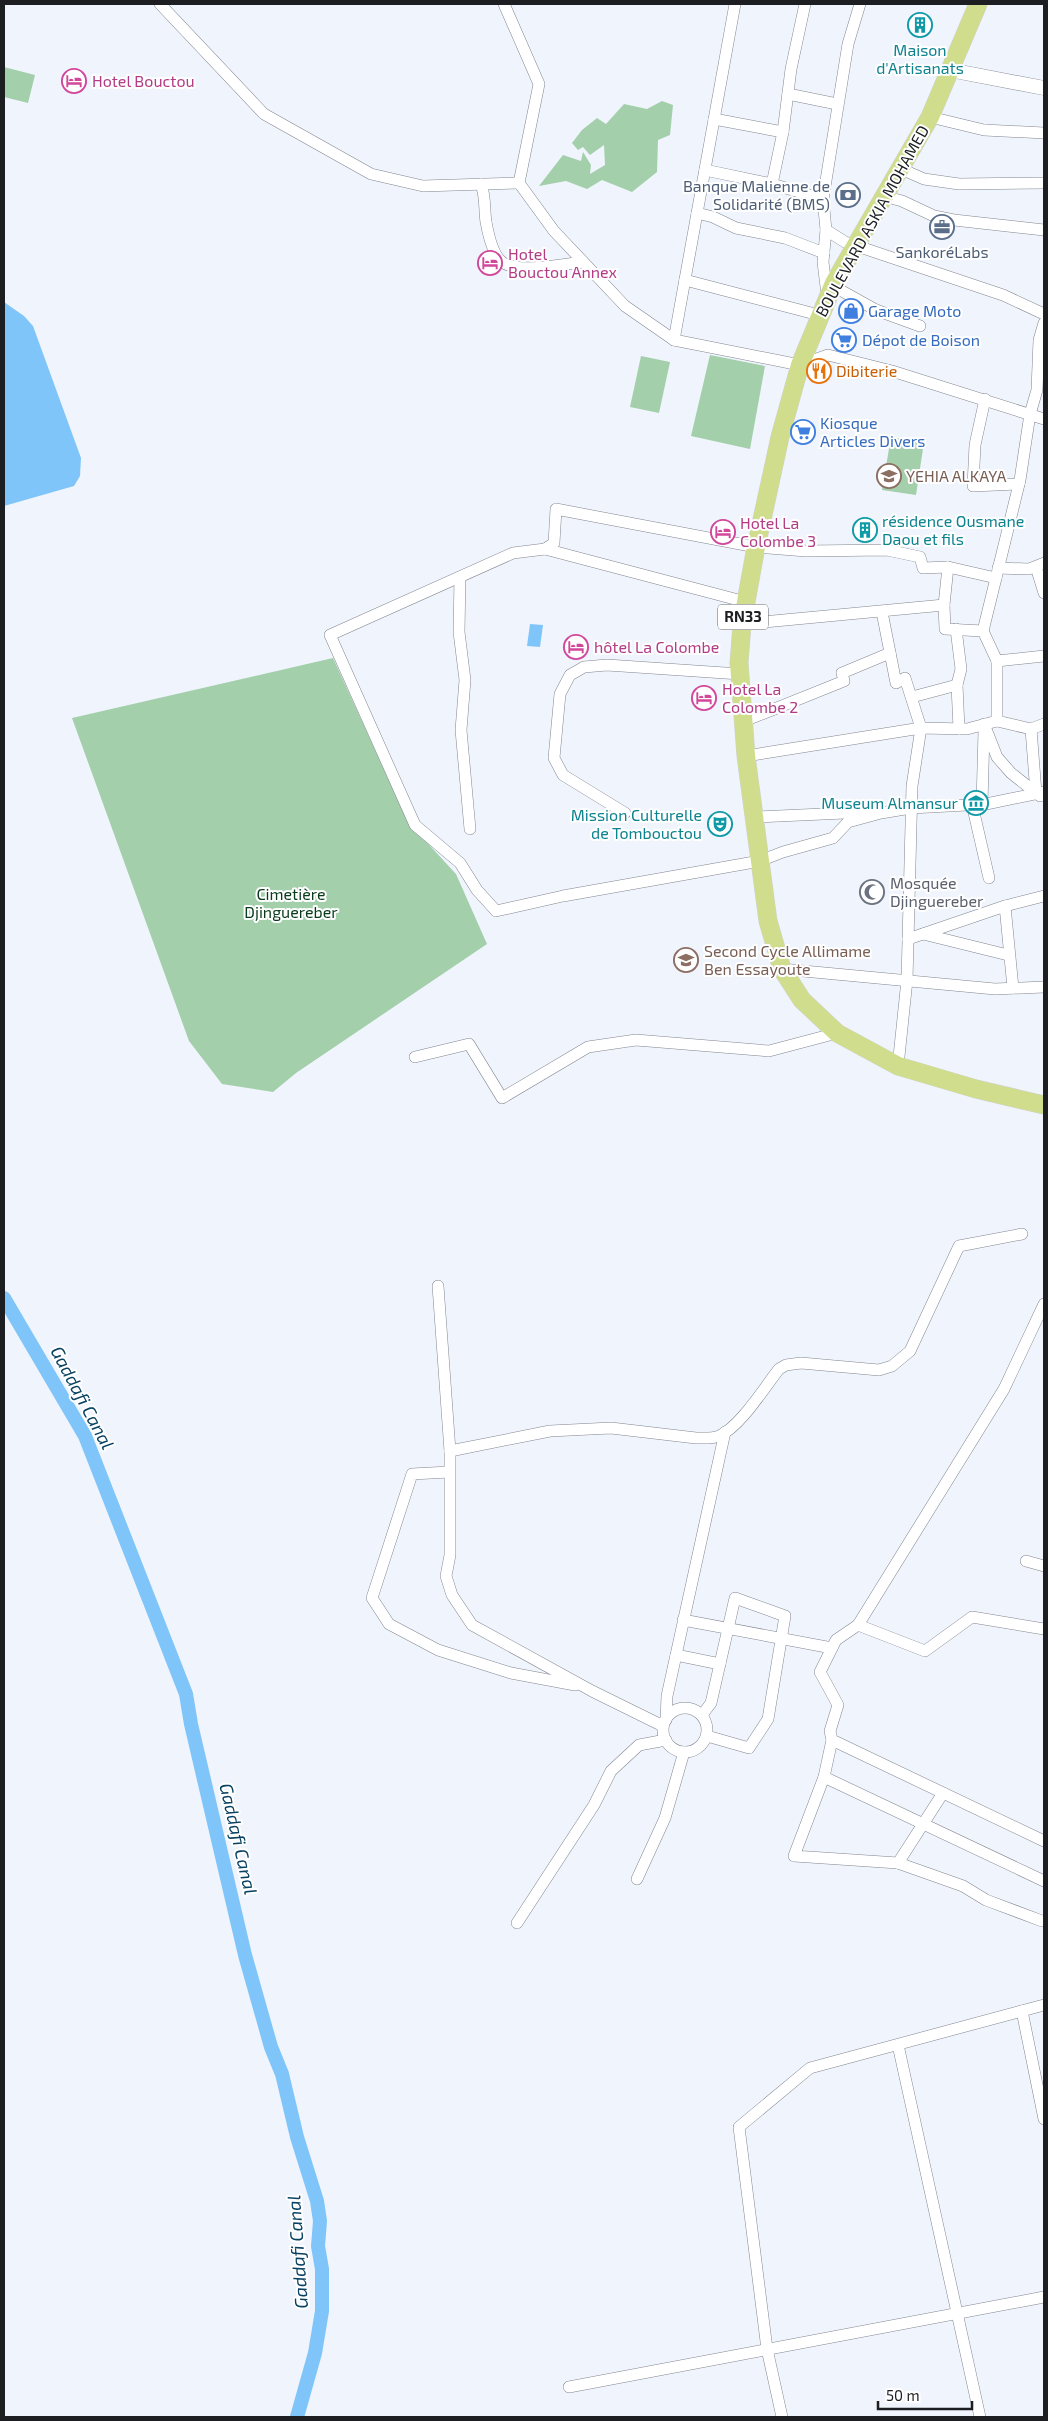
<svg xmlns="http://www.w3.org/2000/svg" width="1048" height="2421" font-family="'Exo 2',sans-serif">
<rect width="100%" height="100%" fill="#f0f4fd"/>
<g fill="#a3cfab">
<polygon points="4,67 35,75 28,103 4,97"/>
<polygon points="662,101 673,105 670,135 658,140 657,172 632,192 602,180 587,189 566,181 539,186 563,155 581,161 583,152 591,165 590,174 605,165 604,145 590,155 583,147 578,150 572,143 582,130 597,118 606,124 624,104 647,109"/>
<polygon points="710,355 765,366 750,449 691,436"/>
<polygon points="641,356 670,362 659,413 630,407"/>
<polygon points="891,437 924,442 916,495 882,490"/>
<polygon points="333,658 408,822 456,874 487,944 296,1073 273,1092 222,1084 189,1041 72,718"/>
</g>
<g fill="#7fc5f9">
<polygon points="4,302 24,316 33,326 81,458 80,476 74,486 4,506"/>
<polygon points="530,624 543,625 540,647 527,646"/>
</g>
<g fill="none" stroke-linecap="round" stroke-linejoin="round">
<polyline stroke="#7fc5f9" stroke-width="14" points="4,1298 85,1436 186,1694 191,1724 245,1955 271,2047 282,2074 297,2137 317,2201 320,2221 318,2246 322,2269 322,2311 315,2353 297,2417"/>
<defs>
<g id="minor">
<polyline points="160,4 264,114 371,174 423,186 519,183"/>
<polyline points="504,4 539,84 519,183 554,231 625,306 674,340 800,365 828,355 892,371 1044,419"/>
<polyline points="788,94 837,104"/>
<polyline points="930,117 984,130 1044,133"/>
<polyline points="714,119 783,132"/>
<polyline points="899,168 924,179 959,184 1044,183"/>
<polyline points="705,170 772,184 823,199"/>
<path d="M481,184C486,198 484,209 486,222C488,233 493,255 502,262C518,274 563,264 583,262"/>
<polyline points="772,184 783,132 791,69 805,4"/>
<polyline points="884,196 902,201 934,216 954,220 1044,230"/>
<polyline points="697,213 713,217 736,228 785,238 824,253"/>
<polyline points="826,230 845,242 1003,295 1044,314"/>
<polyline points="685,280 819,315"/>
<polyline points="833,286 876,310 920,326"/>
<polyline points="827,295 823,262 826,230 823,199 848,44 860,4"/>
<polyline points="674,340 735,4"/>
<polyline points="985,399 975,445 973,486 1019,484"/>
<polyline points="545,549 554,543 556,509 756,547 806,551 887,550 920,557 923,568 948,567 996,578"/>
<polyline points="1036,567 1044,593"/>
<polyline points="998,568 1029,569 1044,563"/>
<polyline points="460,577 459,632 465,680 461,730 470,829"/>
<polyline points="746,602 545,549 513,553 330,635 415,825 460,863 477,890 496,911 563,896 760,861 783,852 833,838 848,822 881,813 911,808 986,804 1044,792"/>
<polyline points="944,605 948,567"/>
<polyline points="882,612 896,683 905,678 921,728 912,786 907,980 898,1066"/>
<polyline points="742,624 944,605 945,629 983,631 997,661 1044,656"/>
<polyline points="956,629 961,669 957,685 959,729"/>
<polyline points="983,631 1020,480 1030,414 1037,390 1039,340 1044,323"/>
<polyline points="997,661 997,721 1031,729 1044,724"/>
<polyline points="912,697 957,685"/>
<polyline points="742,722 844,681 842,673 890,653"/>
<polyline points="984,724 997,757 1011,773 1040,796"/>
<polyline points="1031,729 1036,793"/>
<polyline points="746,756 921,728 967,729 997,721"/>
<polyline points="972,804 989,878"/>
<polyline points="982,804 984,731"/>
<polyline points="625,813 563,775 554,758 560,694 570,675 584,667 607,665 740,674"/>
<polyline points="754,817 867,812"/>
<polyline points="1005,906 1013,988"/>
<polyline points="923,934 1008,955"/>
<polyline points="908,939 1005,906 1044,896"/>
<polyline points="782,969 995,989 1044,987"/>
<polyline points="415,1057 469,1044 502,1098 588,1047 636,1040 769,1051 837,1033"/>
<polyline points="438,1286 450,1451"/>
<polyline points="1044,1304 1004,1389 858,1625 836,1640 820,1672 838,1705 830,1731 832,1740 1044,1841"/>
<polyline points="449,1472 412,1474 372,1598 389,1624 438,1650 511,1673 575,1685"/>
<polyline points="1026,1561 1044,1566"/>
<polyline points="683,1620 832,1648"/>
<polyline points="858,1625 925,1651 972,1617 1044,1629"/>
<polyline points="676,1655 720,1664"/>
<circle cx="685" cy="1730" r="22"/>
<polyline points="702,1715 711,1703 735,1598 785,1616 768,1719 749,1748 707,1736"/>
<polyline points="666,1720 667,1696 725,1432"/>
<path d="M663,1726L592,1691L472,1625L452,1595L446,1576L450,1555V1451L550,1431L611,1428L696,1438C704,1438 712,1439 719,1436C740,1427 764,1388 779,1369L786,1365L801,1363L879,1370L892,1366L910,1351L959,1246L1022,1234"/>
<polyline points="832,1740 824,1777 794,1856 898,1863 963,1886 986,1900 1042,1921"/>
<polyline points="824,1777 1044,1881"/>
<polyline points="898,1863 943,1793"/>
<polyline points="637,1879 665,1818 684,1752"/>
<polyline points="517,1923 594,1805 611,1771 639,1745 666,1740"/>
<polyline points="1022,2011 1044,2119"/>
<polyline points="898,2045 980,2417"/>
<polyline points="569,2387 1044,2297"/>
<polyline points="782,2417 767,2349 739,2127 810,2068 1044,2005"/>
</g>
<polyline id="tertiary" points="950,70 1044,88"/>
<polyline id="primary" points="978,4 930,117 834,283 800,365 780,437 756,547 742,624 739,663 746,756 768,921 782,969 802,1000 837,1033 898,1066 976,1089 1044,1105"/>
</defs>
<use href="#minor" stroke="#828690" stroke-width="12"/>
<use href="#tertiary" stroke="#828690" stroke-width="15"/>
<use href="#primary" stroke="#d2d2d3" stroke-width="19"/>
<use href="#minor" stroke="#fff" stroke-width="11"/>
<use href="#tertiary" stroke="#fff" stroke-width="14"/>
<use href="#primary" stroke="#d0dd8c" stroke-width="18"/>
</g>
<defs>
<symbol id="building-ring" viewBox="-11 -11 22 22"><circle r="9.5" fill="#fff" stroke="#0f9aa8" stroke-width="1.5"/><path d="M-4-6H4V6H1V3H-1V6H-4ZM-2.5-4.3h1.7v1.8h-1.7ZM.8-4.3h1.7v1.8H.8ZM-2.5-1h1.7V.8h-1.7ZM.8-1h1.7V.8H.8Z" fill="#0f9aa8"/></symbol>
<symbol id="hotel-ring" viewBox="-11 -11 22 22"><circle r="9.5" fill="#fff" stroke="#d1479c" stroke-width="1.5"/><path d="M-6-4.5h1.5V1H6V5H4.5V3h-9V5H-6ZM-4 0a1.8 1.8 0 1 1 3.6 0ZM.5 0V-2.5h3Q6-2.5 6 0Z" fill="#d1479c"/></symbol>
<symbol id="bank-ring" viewBox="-11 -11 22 22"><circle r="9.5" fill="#fff" stroke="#5c6f8a" stroke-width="1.5"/><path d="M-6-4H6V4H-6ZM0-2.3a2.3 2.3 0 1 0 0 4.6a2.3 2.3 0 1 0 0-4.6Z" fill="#5c6f8a"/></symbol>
<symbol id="office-ring" viewBox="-11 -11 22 22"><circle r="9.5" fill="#fff" stroke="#5c6f8a" stroke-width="1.5"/><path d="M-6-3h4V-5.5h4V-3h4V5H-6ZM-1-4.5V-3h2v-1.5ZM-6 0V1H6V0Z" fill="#5c6f8a"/></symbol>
<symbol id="shop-ring" viewBox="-11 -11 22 22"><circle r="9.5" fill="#fff" stroke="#3f7fe0" stroke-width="1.5"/><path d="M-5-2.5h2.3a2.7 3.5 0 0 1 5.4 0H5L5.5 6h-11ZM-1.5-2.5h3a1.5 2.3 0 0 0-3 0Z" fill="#3f7fe0"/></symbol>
<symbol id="supermarket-ring" viewBox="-11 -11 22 22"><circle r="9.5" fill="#fff" stroke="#3f7fe0" stroke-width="1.5"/><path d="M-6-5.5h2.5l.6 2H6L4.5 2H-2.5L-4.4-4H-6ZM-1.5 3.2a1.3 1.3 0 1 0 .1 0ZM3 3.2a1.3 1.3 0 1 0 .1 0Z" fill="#3f7fe0"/></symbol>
<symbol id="restaurant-ring" viewBox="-11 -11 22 22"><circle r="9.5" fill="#fff" stroke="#e8710a" stroke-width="1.5"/><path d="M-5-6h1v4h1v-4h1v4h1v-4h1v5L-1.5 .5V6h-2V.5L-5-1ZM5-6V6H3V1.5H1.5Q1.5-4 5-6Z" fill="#e8710a"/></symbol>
<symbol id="school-ring" viewBox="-11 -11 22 22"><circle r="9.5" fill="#fff" stroke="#8d6e63" stroke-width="1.5"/><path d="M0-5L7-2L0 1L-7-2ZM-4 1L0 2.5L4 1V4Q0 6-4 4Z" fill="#8d6e63"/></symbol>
<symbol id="museum-ring" viewBox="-11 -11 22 22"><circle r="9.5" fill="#fff" stroke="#0f9aa8" stroke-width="1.5"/><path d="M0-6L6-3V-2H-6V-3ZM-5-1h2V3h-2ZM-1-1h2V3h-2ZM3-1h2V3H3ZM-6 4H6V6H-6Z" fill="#0f9aa8"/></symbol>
<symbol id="theatre-ring" viewBox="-11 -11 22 22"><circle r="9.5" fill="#fff" stroke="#0f9aa8" stroke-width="1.5"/><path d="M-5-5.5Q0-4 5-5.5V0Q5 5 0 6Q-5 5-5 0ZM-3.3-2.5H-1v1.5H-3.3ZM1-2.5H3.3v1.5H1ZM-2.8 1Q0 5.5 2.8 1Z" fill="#0f9aa8"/></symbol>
<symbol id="mosque-ring" viewBox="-11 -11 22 22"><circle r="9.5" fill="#fff" stroke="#6b7280" stroke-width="1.5"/><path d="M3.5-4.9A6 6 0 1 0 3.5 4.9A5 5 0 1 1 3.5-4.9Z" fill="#6b7280"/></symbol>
</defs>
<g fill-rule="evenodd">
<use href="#building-ring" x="906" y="11" width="28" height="28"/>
<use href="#hotel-ring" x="60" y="67" width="28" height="28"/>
<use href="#bank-ring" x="834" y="181" width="28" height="28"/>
<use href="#office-ring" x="928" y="213" width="28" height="28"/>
<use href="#hotel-ring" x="476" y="249" width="28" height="28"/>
<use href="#shop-ring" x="837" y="297" width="28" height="28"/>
<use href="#supermarket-ring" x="830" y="326" width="28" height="28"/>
<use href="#restaurant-ring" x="805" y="357" width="28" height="28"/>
<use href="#supermarket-ring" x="789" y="418" width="28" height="28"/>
<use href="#school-ring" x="875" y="462" width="28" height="28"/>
<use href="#building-ring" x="851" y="516" width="28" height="28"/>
<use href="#hotel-ring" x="709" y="518" width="28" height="28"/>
<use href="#hotel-ring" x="562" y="633" width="28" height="28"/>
<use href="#hotel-ring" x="690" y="684" width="28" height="28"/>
<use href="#museum-ring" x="962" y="789" width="28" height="28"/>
<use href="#theatre-ring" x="706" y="810" width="28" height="28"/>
<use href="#mosque-ring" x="858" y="878" width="28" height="28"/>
<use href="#school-ring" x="672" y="946" width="28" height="28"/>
</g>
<g text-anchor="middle" stroke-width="4" stroke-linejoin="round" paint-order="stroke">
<rect fill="#fff" stroke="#606264" stroke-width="1" x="718" y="604.5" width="50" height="25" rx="4"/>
<g font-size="15" font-weight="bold" fill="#1c1e22">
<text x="743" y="622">RN33</text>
</g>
<g font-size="16" fill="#0d838f" stroke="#fff" text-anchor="end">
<text x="920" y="56" text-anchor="middle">Maison<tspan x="920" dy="18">d'Artisanats</tspan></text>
<text x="882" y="527" text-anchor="start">résidence Ousmane<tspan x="882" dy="18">Daou et fils</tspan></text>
<text x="958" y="809">Museum Almansur</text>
<text x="702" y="821">Mission Culturelle<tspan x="702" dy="18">de Tombouctou</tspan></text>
</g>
<g font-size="16" fill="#b23c85" stroke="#fff" text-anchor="start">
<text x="92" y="87">Hotel Bouctou</text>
<text x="508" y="260">Hotel<tspan x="508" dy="18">Bouctou Annex</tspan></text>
<text x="740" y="529">Hotel La<tspan x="740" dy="18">Colombe 3</tspan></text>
<text x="594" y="653">hôtel La Colombe</text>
<text x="722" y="695">Hotel La<tspan x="722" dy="18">Colombe 2</tspan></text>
</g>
<g font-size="16" fill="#4e5e75" stroke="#fff" text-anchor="end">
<text x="830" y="192">Banque Malienne de<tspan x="830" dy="18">Solidarité (BMS)</tspan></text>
<text x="942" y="258" text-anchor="middle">SankoréLabs</text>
</g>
<g font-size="16" fill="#1c1e22" stroke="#fff">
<text transform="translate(872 221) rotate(-61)" y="6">BOULEVARD ASKIA MOHAMED</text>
</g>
<g font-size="16" fill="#366cbe" stroke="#fff" text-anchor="start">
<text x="868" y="317">Garage Moto</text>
<text x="862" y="346">Dépot de Boison</text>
<text x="820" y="429">Kiosque<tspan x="820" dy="18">Articles Divers</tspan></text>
</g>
<g font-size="16" fill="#c56008" stroke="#fff" text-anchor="start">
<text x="836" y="377">Dibiterie</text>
</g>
<g font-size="16" fill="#785e54" stroke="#fff" text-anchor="start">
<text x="906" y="482">YEHIA ALKAYA</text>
<text x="704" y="957">Second Cycle Allimame<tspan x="704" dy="18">Ben Essayoute</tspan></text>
</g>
<g font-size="16" fill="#5b616d" stroke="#fff" text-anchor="start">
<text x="890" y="889">Mosquée<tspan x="890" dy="18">Djinguereber</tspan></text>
</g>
<g font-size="16" fill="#073b1a" stroke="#fff">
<text x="291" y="900">Cimetière<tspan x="291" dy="18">Djinguereber</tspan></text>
</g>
<g font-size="18" font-style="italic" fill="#084162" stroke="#fff">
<text transform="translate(82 1398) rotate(62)" y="6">Gaddafi Canal</text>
<text transform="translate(238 1839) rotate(77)" y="6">Gaddafi Canal</text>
<text transform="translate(298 2252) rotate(-94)" y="6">Gaddafi Canal</text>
</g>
</g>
<rect width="1048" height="2421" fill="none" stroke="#1c1e22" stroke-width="10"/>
<path d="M878 2401v8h94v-8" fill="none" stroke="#1c1e22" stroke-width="2.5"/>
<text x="886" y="2401" font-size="15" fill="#1c1e22" stroke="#ffffff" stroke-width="4" paint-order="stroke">50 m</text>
</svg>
